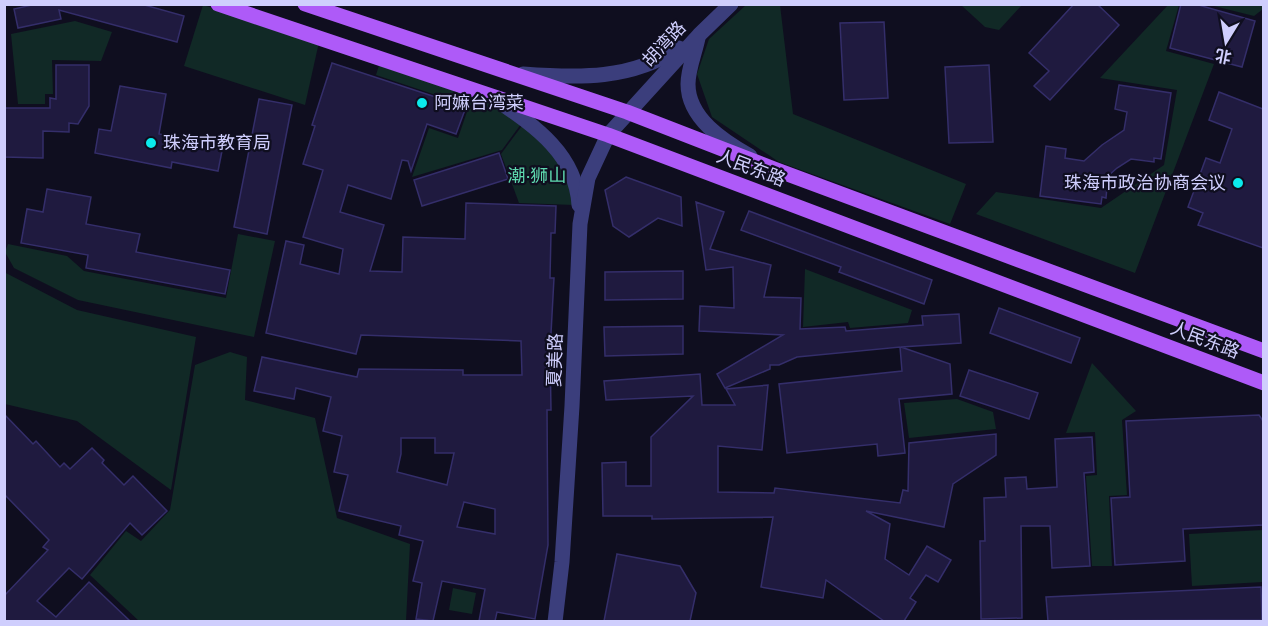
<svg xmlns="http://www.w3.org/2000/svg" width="1268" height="626" font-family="'Varela Round','Noto Sans SC',sans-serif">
<rect width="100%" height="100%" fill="#0f0e1f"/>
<g fill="#112926">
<polygon points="1169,4 1179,5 1166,51 1214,64 1135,273 976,214 996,192 1101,208 1164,165 1177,90 1100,78"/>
<polygon points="203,5 319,42 305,105 184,66"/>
<polygon points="746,5 780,5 793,114 966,184 950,224 779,162 712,117 697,74 709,39"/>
<polygon points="961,5 1022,5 999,30 985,27"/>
<polygon points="1210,5 1263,5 1263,9 1254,16"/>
<polygon points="75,21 112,32 101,61 52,60 53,94 45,94 45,104 18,104 11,34"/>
<polygon points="380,62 486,98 521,124 502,150 412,177 429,128 458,138 469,106 376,75"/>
<polygon points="524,123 558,159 572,184 574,205 519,203 501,154"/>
<polygon points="238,234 275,241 254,337 78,300 14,268 5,252 8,244 67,256 84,271 226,298"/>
<polygon points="805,269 912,310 908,323 850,328 848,322 803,327"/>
<polygon points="4,272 77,310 196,337 171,490 77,421 5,404"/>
<polygon points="230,352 247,357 245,400 315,418 337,518 410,544 406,621 139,621 90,575 126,531 141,541 170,510 195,365"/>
<polygon points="1092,363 1136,411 1122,420 1127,495 1109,496 1112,566 1092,566 1086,476 1097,475 1095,432 1066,433"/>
<polygon points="957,399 993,412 996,429 909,438 904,403"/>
<polygon points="1263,530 1263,582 1192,586 1189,534"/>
<polygon points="453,588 476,593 472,614 449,610"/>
</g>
<g fill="#1f1a3f" stroke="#342e6a" stroke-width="1.5" fill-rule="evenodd">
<polygon points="36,4 141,4 184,16 177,42 59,10 61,19 18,28 14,9"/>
<polygon points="1074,4 1097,4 1119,25 1050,100 1034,86 1049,71 1029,53"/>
<polygon points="1181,4 1195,4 1255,21 1242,67 1170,48"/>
<polygon points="884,22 888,98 844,100 840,23"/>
<path d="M332,63L466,107L456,134L427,124L411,171L408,161L402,160L391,199L348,185L340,212L384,225L370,271L402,272L403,237L465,239L466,203L556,206L555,233H551L550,278H554L550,352L551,410H547L548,545L535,619L497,612L495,621H479L485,589L442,581L433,621L416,619L422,583L413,581L423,541L399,535L401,526L339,511L348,475L334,472L342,436L323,431L331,397L296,388L294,399L254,391L262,357L357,377L359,369L463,370V375H522L521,341L361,335L356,354L266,333L286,241L304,245L300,264L339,274L343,249L303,237L323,170L303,164L315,126L312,125ZM401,438H435V453H454L447,485L397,472L401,454ZM464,502L495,509V534L457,527Z"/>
<polygon points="56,65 89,65 89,106 78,124 69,123 69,132 43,131 43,158 4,157 4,108 50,108 50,98 56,99"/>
<polygon points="989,65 993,142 949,143 945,67"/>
<polygon points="1119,85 1171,93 1161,159 1154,158 1154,162 1131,159 1117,168 1108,176 1106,198 1102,197 1101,204 1040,196 1046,146 1066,149 1065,158 1084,161 1102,145 1124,130 1127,112 1115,109"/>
<polygon points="120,86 166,94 159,134 223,146 218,171 172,162 171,168 95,153 99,129 111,131"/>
<polygon points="1219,92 1263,109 1263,248 1198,225 1203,213 1188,207 1206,158 1220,163 1232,129 1209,120"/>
<polygon points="259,99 292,105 267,234 234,227"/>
<polygon points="499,153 508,179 422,206 414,180"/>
<polygon points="626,177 681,197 682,226 658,218 629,237 613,226 605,190"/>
<polygon points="47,189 91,197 86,224 140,234 136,252 230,270 225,294 86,268 88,255 21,243 27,209 43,212"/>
<polygon points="696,202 724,212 710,249 771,265 764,297 801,298 800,329 845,327 846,331 923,325 922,316 959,314 961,343 901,347 950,364 952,394 899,399 905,453 878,456 877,444 787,453 779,384 902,371 900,347 797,357 779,365 770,365 770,369 725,388 717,374 783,335 699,331 700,306 734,308 733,267 706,270"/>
<polygon points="749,211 932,280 924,304 839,272 841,267 741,230"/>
<polygon points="683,271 683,299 605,300 605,272"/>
<polygon points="999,308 1080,338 1071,363 990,333"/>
<polygon points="683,326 683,354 605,356 604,327"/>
<polygon points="969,370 1038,393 1029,419 960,396"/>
<polygon points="700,374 702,405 735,405 726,389 768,385 762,450 718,446 718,492 774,493 775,488 900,503 903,490 908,491 909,443 996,434 996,455 953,484 944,527 866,511 890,524 885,559 909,575 927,546 951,560 938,582 926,575 910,598 916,602 904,621 884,621 826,580 823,598 761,587 773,517 652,519 652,516 603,516 602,463 626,462 626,486 651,486 651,437 693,396 606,400 604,381"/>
<polygon points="4,414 33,444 36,441 60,467 64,463 70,469 92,448 104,460 102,463 124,485 133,476 167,511 142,535 130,523 82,579 69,568 37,601 56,617 89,582 130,621 4,621 4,596 48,550 43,547 49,540 4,494"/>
<polygon points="1259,415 1263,421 1263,525 1183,529 1185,561 1115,565 1111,498 1130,497 1126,421"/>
<polygon points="1092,437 1094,472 1084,473 1090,566 1052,568 1050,526 1021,526 1022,618 981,619 980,541 985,541 984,498 1006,497 1005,478 1026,477 1027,489 1057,487 1055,439"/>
<polygon points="617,554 680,566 696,593 690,621 604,621"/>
<polygon points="1261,587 1262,620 1048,621 1046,597"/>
</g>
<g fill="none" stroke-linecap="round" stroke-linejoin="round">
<g stroke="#3b3e7c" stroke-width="15">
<path d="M698,38C695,53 688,69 688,84C688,118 723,141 750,156"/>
<path d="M523,74C579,78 631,80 679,48"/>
<path d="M498,101C536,127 576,155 579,205"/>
<polyline points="555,622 562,562 572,406 580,224 588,178 608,135 699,35 731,4"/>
</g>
<g stroke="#ae5af8" stroke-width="15">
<polyline points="218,4 608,135 1264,383"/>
<polyline points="305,4 627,112 774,169 1264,351"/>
</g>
</g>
<g fill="#0beaec" stroke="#0f0e1f" stroke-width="2">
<circle cx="422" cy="103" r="6"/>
<circle cx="151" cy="143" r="6"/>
<circle cx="1238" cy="183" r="6"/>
</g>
<g text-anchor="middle" stroke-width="4.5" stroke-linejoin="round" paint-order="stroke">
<g font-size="18" fill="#cfcefd" stroke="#0f0e1f">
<text transform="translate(664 44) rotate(-47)" y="6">胡湾路</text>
<text transform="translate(751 168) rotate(21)" y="6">人民东路</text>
<text transform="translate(1205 340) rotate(21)" y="6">人民东路</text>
<text transform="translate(555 360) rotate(-88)" y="6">夏美路</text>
</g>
<g font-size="18" fill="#cfcefd" stroke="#0f0e1f" text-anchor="start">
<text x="434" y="109">阿嫲台湾菜</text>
<text x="163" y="149">珠海市教育局</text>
<text x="1226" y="189" text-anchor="end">珠海市政治协商会议</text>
</g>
<g font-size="18" fill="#5ed9af" stroke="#0f0e1f">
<text x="537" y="182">潮·狮山</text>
</g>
</g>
<rect width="1268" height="626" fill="none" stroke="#cfcefd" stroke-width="12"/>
<g transform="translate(1226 42) rotate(191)" stroke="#0f0e1f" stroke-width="4.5" paint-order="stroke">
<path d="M0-4.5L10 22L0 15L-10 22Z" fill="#cfcefd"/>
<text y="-9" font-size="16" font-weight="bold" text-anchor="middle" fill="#cfcefd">北</text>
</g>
</svg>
